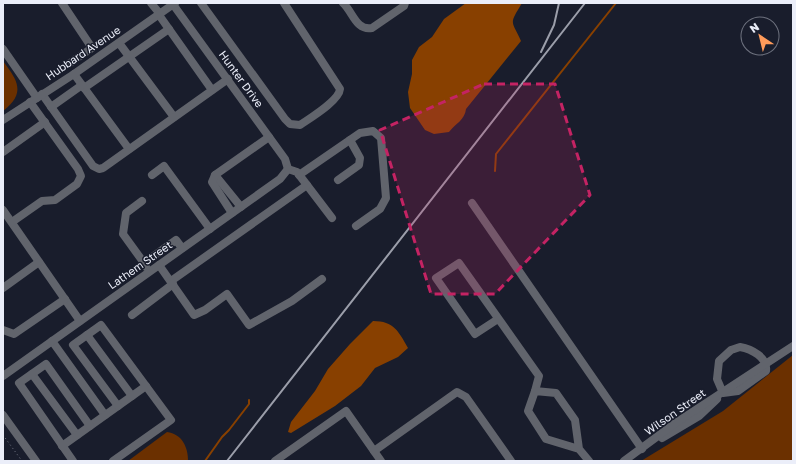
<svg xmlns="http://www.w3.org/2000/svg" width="796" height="464" font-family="'Golos Text',sans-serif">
<rect width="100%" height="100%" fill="#191d2c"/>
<g fill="#6b3000">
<path d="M3,61C18,81 26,93 3,111Z"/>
<polygon points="793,355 793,461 641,461 723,411"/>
<path d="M167,432C182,434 188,447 188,461H128Z"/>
</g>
<g fill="#884000">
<path d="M466,3H522C509,25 511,19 521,41L466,109C465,120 455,124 449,132L434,134L425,130L410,108L408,92L412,74V60L419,47L432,37L444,19Z"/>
<path d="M373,321C394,321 399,332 408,348L398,357L375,368L361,386L335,406L291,433L288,432L291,422L315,391L328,369L350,344Z"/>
</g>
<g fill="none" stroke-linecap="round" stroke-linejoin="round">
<g stroke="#884000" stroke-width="2">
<polyline points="495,171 496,154 616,3"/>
<polyline points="205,461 222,437 229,430 249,404 249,400"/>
</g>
<polyline stroke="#7a7d8b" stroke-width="1" stroke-dasharray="1 3" stroke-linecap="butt" points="3,435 22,461"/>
<g stroke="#61646c" stroke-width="8">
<polyline points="62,3 92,48 67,65"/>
<polyline points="151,3 160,14"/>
<polyline points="172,3 285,159 288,169"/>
<path d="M201,3L285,119L290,124L300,125C310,118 339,101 340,89L284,3"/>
<path d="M343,3C353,12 356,31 372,28L404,6L405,3"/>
<polyline points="159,15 212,90"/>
<polyline points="119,43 174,117"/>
<polyline points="3,49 37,98"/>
<polyline points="74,74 129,149"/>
<polyline points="84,88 169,29"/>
<polyline points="42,94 93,166 99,169 103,168 228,79"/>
<polyline points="51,107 82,85"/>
<polyline points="3,120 74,74 175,3"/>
<polyline points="3,152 45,122"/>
<polyline points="288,169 297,172 332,218"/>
<polyline points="152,175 164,166 210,229"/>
<polyline points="215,175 241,207"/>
<polyline points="299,175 360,133 373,131 381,138 386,198 380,209 356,226"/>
<polyline points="338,180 359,165 360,158 350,140"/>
<polyline points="142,201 126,213 123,234 144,263"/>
<polyline points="472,203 642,449"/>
<polyline points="3,210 80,321"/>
<polyline points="232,213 212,182 215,175 269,137"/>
<polyline points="12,222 42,201 55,200 77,184 81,176 78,169 30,102"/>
<polyline points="159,265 194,315 205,310 227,294 249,325 292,301 322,279"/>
<polyline points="146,267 144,263 176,240 182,248"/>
<polyline points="171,281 307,185"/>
<polyline points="3,288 39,262"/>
<polyline points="132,315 173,284"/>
<polyline points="498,319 475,334 436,278 459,263 539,376 535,391"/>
<polyline points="3,330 14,334 65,299"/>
<polyline points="87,335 132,396"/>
<polyline points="52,341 105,415"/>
<path d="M740,347C751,349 768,357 766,371L738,391L723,393L717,379L719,361L731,350Z"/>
<polyline points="32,374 77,435"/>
<polyline points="3,376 280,179 288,169"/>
<polyline points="3,415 36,461"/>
<polyline points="662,438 699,416 717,399"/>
<polyline points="62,446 146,386"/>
<polyline points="579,449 546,439 528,411 535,391 556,393 575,420 579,449 589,461"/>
<polyline points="374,451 457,392 466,397 511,461"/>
<polyline points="73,461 19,383 46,364 90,426"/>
<polyline points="113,461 171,420 101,325 73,345 118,406"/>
<polyline points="275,461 346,411 381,461"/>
<polyline points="624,461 677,422 793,346"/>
</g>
<g stroke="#9b9eaa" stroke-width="2">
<polyline points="541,52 554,25 559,3"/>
<polyline points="227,461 585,3"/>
</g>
</g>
<path fill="#c42363" fill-opacity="0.2" stroke="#c42363" stroke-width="3" stroke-dasharray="8 5" stroke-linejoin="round" d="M484,84H555L590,195L495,294H431L380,130Z"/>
<g text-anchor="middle" stroke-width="3" stroke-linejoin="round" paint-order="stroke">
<g font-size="11" fill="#ebeef9" stroke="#191d2c">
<text transform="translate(83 53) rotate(-34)" y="4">Hubbard Avenue</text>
<text transform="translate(241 79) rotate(54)" y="4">Hunter Drive</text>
<text transform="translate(140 265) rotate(-35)" y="4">Lathem Street</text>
<text transform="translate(675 412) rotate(-35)" y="4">Wilson Street</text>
</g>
</g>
<rect width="796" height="464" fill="none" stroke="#ebeef9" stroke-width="8"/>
<g transform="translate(760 36) rotate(325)"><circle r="19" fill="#191d2c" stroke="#6d717e"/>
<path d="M0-3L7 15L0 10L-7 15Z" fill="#ff9b5a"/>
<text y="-6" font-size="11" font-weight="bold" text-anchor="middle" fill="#ebeef9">N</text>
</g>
</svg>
